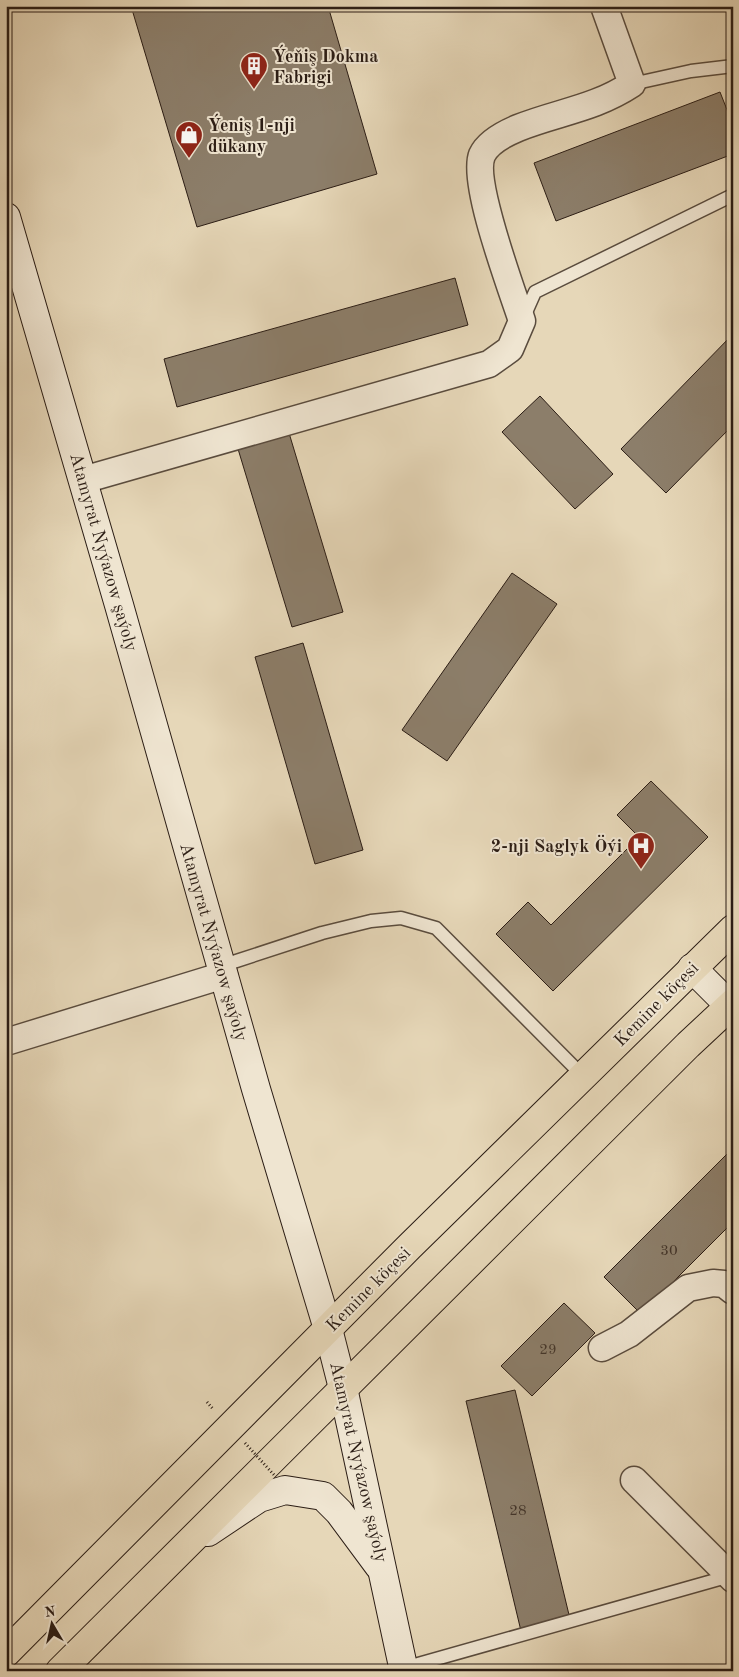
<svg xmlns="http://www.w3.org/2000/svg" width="739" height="1677" font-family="'Old Standard TT',serif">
<rect width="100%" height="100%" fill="#e6d7b8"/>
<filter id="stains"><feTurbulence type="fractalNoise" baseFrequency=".004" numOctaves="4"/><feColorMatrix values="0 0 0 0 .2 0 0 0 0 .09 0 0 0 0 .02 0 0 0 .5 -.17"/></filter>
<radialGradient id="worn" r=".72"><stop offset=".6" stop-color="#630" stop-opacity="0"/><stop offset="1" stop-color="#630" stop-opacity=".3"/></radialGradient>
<g fill="#8c7e6a" stroke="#2b1d15">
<polygon points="131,6 328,6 377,174 197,227"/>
<polygon points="720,92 733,125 733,154 556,221 534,163"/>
<polygon points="455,278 468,325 177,407 164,359"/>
<polygon points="733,334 733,425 666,493 621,449"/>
<polygon points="540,396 613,474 575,509 502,432"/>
<polygon points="286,423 343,612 292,627 235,439"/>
<polygon points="512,573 557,604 447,761 402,730"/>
<polygon points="303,643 363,850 315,864 255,657"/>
<polygon points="651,781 708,837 553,991 496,934 528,902 551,925 639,837 617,815"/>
<polygon points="733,1148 733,1222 641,1314 604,1277"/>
<polygon points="564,1303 595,1333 532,1396 501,1366"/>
<polygon points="515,1390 570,1619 521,1631 466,1401"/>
</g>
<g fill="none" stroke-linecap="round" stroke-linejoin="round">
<defs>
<g id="lane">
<polyline points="632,84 691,71 733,66"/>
<polyline points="523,319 535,292 733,195"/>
<polyline points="221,966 322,933 371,921 401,918 436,928 583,1076"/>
<polyline points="404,1668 730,1576"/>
</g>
<g id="street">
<path d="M83,480L489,364L510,349L522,321C512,290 471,182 482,155C488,142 506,133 518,128C558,112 594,109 632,84L604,6"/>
<polyline points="6,1042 224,975"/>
<polyline points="602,1348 629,1334 688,1288 713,1283 724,1284 733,1291"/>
<polyline points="634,1480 733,1579"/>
</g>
<g id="secondary">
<polyline points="6,217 119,605 256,1089 328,1329 343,1388 404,1671"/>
<polyline points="692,968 730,1006"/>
<polyline points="208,1532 259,1498 285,1490 323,1496 339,1512 379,1566"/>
</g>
<g id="primary">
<polyline points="6,1653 409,1247 733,929"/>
<polyline points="60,1671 688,1045 733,1003"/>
</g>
</defs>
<use href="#lane" stroke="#5a4c3e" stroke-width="15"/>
<use href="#street" stroke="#5a4c3e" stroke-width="29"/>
<use href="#secondary" stroke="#2b1d15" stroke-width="30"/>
<use href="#primary" stroke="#2b1d15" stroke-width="30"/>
<polyline stroke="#2b1d15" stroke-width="3" stroke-dasharray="1 2.5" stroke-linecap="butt" points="207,1402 213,1409"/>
<use href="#lane" stroke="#efe5d1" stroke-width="12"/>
<use href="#street" stroke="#efe5d1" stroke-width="26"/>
<use href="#secondary" stroke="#efe5d1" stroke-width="28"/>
<use href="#primary" stroke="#e6d7b8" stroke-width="28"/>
<polyline stroke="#2b1d15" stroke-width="3" stroke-dasharray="1 2.5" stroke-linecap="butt" points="245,1443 275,1476"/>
</g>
<defs>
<symbol id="building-pin" viewBox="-11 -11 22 30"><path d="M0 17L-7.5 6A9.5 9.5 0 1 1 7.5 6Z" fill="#8f2418" stroke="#efe5d1"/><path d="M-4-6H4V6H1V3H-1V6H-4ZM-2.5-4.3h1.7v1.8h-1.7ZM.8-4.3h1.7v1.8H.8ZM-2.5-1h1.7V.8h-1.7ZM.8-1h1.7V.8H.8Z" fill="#fff"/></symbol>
<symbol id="shop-pin" viewBox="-11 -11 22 30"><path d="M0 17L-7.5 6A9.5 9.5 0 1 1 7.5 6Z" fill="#8f2418" stroke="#efe5d1"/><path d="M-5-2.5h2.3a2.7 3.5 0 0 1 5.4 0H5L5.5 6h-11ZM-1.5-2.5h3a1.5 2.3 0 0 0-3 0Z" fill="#fff"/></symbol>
<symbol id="hospital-pin" viewBox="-11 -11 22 30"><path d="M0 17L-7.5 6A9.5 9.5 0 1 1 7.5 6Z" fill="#8f2418" stroke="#efe5d1"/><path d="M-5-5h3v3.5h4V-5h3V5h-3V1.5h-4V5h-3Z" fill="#fff"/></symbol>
</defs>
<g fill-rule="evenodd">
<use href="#building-pin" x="238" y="50" width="32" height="43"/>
<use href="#shop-pin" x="173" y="119" width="32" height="43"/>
<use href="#hospital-pin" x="625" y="830" width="32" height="43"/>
</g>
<g text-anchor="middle" stroke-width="4" stroke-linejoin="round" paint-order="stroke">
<g font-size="15" fill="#43352a">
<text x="669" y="1255">30</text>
<text x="548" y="1354">29</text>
<text x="518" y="1515">28</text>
</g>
<g font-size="18" font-weight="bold" fill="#2b1d15" stroke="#efe5d1" text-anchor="start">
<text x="273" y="62">Ýeňiş Dokma<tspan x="273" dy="21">Fabrigi</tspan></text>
<text x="208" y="131">Ýeniş 1-nji<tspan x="208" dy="21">dükany</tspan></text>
<text x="622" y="852" text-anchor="end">2-nji Saglyk Öýi</text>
</g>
<g font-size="18" fill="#2b1d15" stroke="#efe5d1">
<text transform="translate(104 552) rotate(74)" y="6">Atamyrat Nyýazow şaýoly</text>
<text transform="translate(214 942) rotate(74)" y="6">Atamyrat Nyýazow şaýoly</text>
<text transform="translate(656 1004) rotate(-45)" y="6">Kemine köçesi</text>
<text transform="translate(368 1289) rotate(-45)" y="6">Kemine köçesi</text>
<text transform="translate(359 1462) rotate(77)" y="6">Atamyrat Nyýazow şaýoly</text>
</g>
</g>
<rect width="739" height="1677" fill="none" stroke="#e6d7b8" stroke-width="25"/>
<rect x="8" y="8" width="724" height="1662" fill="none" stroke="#2b1d15" stroke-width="2.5"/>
<rect x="12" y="12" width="714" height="1652" fill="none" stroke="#2b1d15"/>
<g transform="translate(52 1624) rotate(351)" stroke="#efe5d1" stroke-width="4" paint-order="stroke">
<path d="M0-4L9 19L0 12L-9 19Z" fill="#2b1d15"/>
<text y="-8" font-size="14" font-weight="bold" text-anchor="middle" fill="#2b1d15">N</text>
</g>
<rect width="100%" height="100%" filter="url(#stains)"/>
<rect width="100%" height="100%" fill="url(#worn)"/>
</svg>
